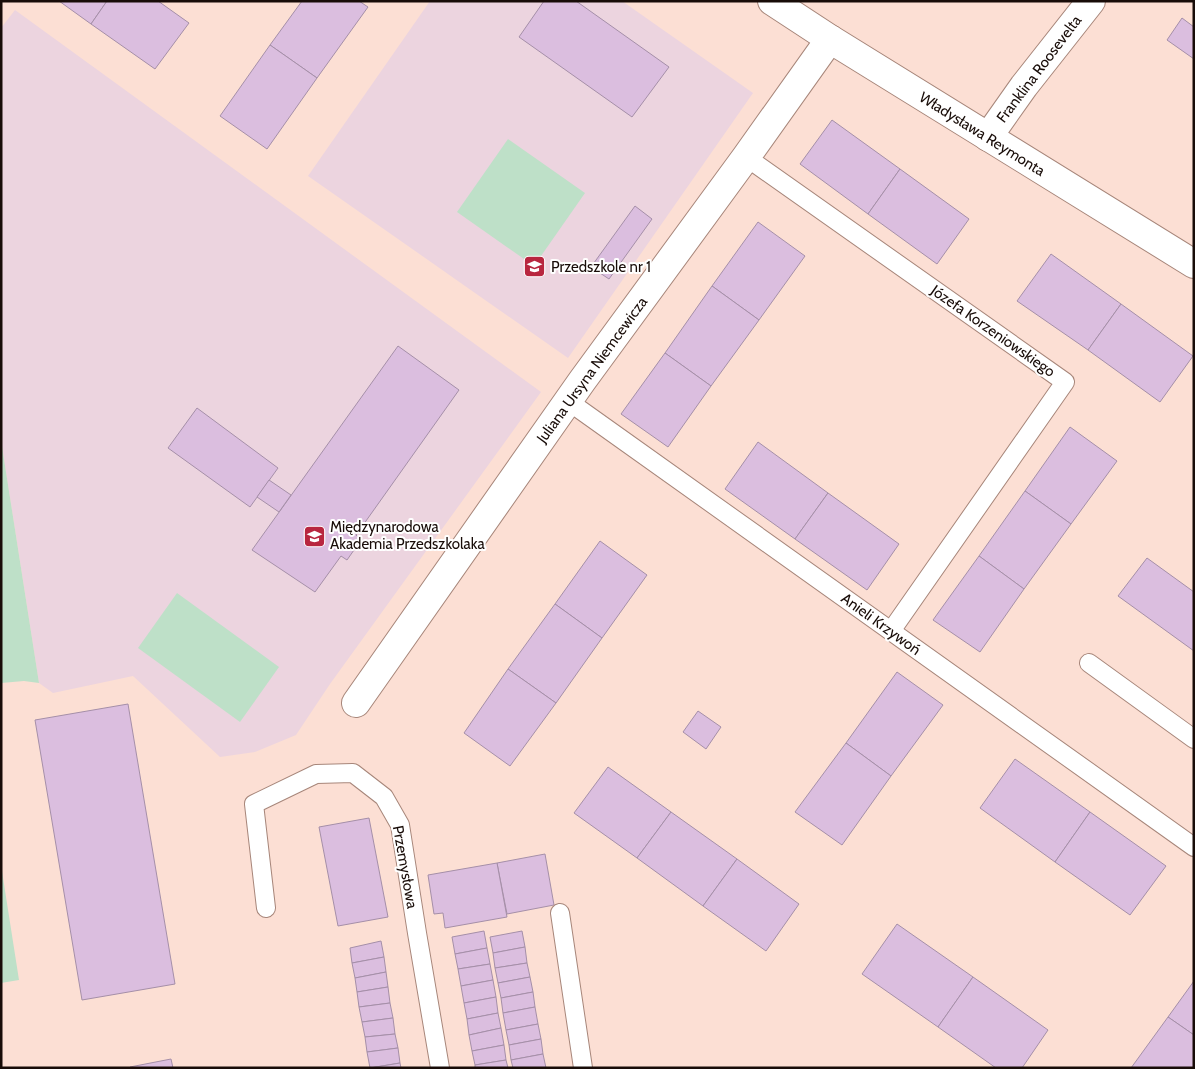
<svg xmlns="http://www.w3.org/2000/svg" width="1195" height="1069" font-family="Cabin,sans-serif">
<rect width="100%" height="100%" fill="#fcdfd4"/>
<g fill="#ecd4df">
<polygon points="430,1 622,1 753,93 568,358 308,176"/>
<polygon points="15,10 541,392 330,684 296,735 255,752 220,757 133,676 53,693 39,683 1,440 1,28"/>
</g>
<g fill="#bee0c8">
<polygon points="508,139 585,193 534,266 457,212"/>
<polygon points="1,440 39,683 24,681 1,683"/>
<polygon points="177,593 279,667 240,722 138,648"/>
<polygon points="1,865 19,980 1,983"/>
</g>
<g fill="#dbbedf" stroke="#a58fa8">
<polygon points="59,1 107,1 91,24"/>
<polygon points="107,1 158,1 189,23 155,69 91,24"/>
<polygon points="302,1 359,1 368,7 317,78 270,45"/>
<polygon points="544,1 576,1 669,67 632,117 519,37"/>
<polygon points="1182,18 1194,27 1194,59 1167,40"/>
<polygon points="270,45 317,78 267,149 220,116"/>
<polygon points="832,120 900,169 868,214 800,164"/>
<polygon points="900,169 969,219 937,264 868,214"/>
<polygon points="635,206 652,219 609,279 591,267"/>
<polygon points="758,222 805,256 759,320 712,286"/>
<polygon points="1051,254 1121,304 1088,350 1017,301"/>
<polygon points="712,286 759,320 711,386 665,353"/>
<polygon points="1121,304 1193,356 1160,402 1088,350"/>
<polygon points="398,346 459,390 356,535 361,540 347,560 341,556 315,592 252,550"/>
<polygon points="665,353 711,386 668,447 621,414"/>
<polygon points="197,408 278,468 250,507 168,448"/>
<polygon points="1070,427 1117,461 1071,524 1025,491"/>
<polygon points="758,442 828,493 795,539 725,489"/>
<polygon points="269,480 291,495 279,512 257,497"/>
<polygon points="1025,491 1071,524 1024,589 979,556"/>
<polygon points="828,493 899,544 867,590 795,539"/>
<polygon points="600,541 647,575 602,638 555,604"/>
<polygon points="979,556 1024,589 980,652 933,620"/>
<polygon points="1147,558 1194,592 1194,651 1118,596"/>
<polygon points="555,604 602,638 556,703 508,669"/>
<polygon points="508,669 556,703 510,766 464,733"/>
<polygon points="897,672 943,705 891,776 846,743"/>
<polygon points="128,704 175,984 82,1000 35,720"/>
<polygon points="698,711 721,727 706,749 683,732"/>
<polygon points="846,743 891,776 842,845 795,812"/>
<polygon points="1015,759 1090,812 1055,862 980,808"/>
<polygon points="608,767 671,812 637,858 574,813"/>
<polygon points="671,812 737,859 703,906 637,858"/>
<polygon points="1090,812 1166,866 1130,915 1055,862"/>
<polygon points="369,818 388,917 338,926 319,827"/>
<polygon points="545,854 554,905 507,914 497,863"/>
<polygon points="737,859 799,904 766,951 703,906"/>
<polygon points="497,863 507,917 445,928 443,913 434,914 428,875"/>
<polygon points="897,924 973,977 938,1027 862,974"/>
<polygon points="484,931 487,948 455,954 452,937"/>
<polygon points="522,931 525,947 493,953 490,937"/>
<polygon points="381,941 384,957 352,963 350,948"/>
<polygon points="525,947 527,963 495,968 493,953"/>
<polygon points="487,948 490,964 458,969 455,954"/>
<polygon points="384,957 386,972 355,978 352,963"/>
<polygon points="527,963 530,977 498,983 495,968"/>
<polygon points="490,964 493,980 461,986 458,969"/>
<polygon points="386,972 388,987 357,992 355,978"/>
<polygon points="530,977 533,992 501,998 498,983"/>
<polygon points="973,977 1048,1030 1022,1068 996,1068 938,1027"/>
<polygon points="493,980 496,997 464,1003 461,986"/>
<polygon points="1194,981 1194,1035 1168,1017"/>
<polygon points="388,987 390,1003 359,1007 357,992"/>
<polygon points="533,992 535,1007 503,1013 501,998"/>
<polygon points="496,997 498,1013 467,1019 464,1003"/>
<polygon points="390,1003 393,1018 362,1022 359,1007"/>
<polygon points="535,1007 538,1024 506,1030 503,1013"/>
<polygon points="498,1013 501,1028 469,1035 467,1019"/>
<polygon points="1168,1017 1194,1035 1194,1068 1131,1068"/>
<polygon points="393,1018 395,1034 365,1037 362,1022"/>
<polygon points="538,1024 541,1039 509,1045 506,1030"/>
<polygon points="501,1028 504,1045 472,1051 469,1035"/>
<polygon points="395,1034 398,1048 367,1052 365,1037"/>
<polygon points="541,1039 543,1054 511,1060 509,1045"/>
<polygon points="504,1045 506,1060 475,1065 472,1051"/>
<polygon points="398,1048 400,1063 370,1068 367,1052"/>
<polygon points="543,1054 546,1068 513,1068 511,1060"/>
<polygon points="171,1059 173,1068 130,1068 130,1067"/>
<polygon points="506,1060 508,1068 475,1068 475,1065"/>
<polygon points="400,1063 401,1068 370,1068"/>
</g>
<g fill="none" stroke-linecap="round" stroke-linejoin="round">
<defs>
<g id="lane">
<polyline points="746,157 1065,382 891,631"/>
<polyline points="568,401 1194,847"/>
<polyline points="1089,663 1194,739"/>
<polyline points="266,908 254,804 316,774 353,773 384,797 400,825 417,933 440,1068"/>
<polyline points="560,913 583,1068"/>
</g>
<g id="street">
<polyline points="772,1 830,39 1194,264"/>
<polyline points="988,137 1024,86 1091,1"/>
<polyline points="356,703 582,381 746,157 830,39"/>
</g>
</defs>
<use href="#lane" stroke="#a7867a" stroke-width="20"/>
<use href="#street" stroke="#a7867a" stroke-width="30"/>
<use href="#lane" stroke="#fff" stroke-width="18"/>
<use href="#street" stroke="#fff" stroke-width="28"/>
</g>
<defs>
<symbol id="school-square" viewBox="-11 -11 22 22"><rect x="-9" y="-9" width="18" height="18" rx="4" fill="#b8263f" stroke="#fff"/><path d="M0-5L7-2L0 1L-7-2ZM-4 1L0 2.5L4 1V4Q0 6-4 4Z" fill="#fff"/></symbol>
</defs>
<g fill-rule="evenodd">
<use href="#school-square" x="522" y="254" width="25" height="25"/>
<use href="#school-square" x="302" y="524" width="25" height="25"/>
</g>
<g text-anchor="middle" stroke-width="4" stroke-linejoin="round" paint-order="stroke">
<g font-size="15" fill="#180c08" stroke="#fff">
<text transform="translate(1039 69) rotate(-53)" y="5">Franklina Roosevelta</text>
<text transform="translate(982 134) rotate(32)" y="5">Władysława Reymonta</text>
<text transform="translate(993 331) rotate(35)" y="5">Józefa Korzeniowskiego</text>
<text transform="translate(592 370) rotate(-54)" y="5">Juliana Ursyna Niemcewicza</text>
<text transform="translate(881 624) rotate(36)" y="5">Anieli Krzywoń</text>
<text transform="translate(405 867) rotate(80)" y="5">Przemysłowa</text>
</g>
<g font-size="15" fill="#180c08" stroke="#fff" text-anchor="start">
<text x="551" y="272">Przedszkole nr 1</text>
<text x="330" y="532">Międzynarodowa<tspan x="330" dy="17">Akademia Przedszkolaka</tspan></text>
</g>
</g>
<rect width="1195" height="1069" fill="none" stroke="#180c08" stroke-width="5"/>
</svg>
